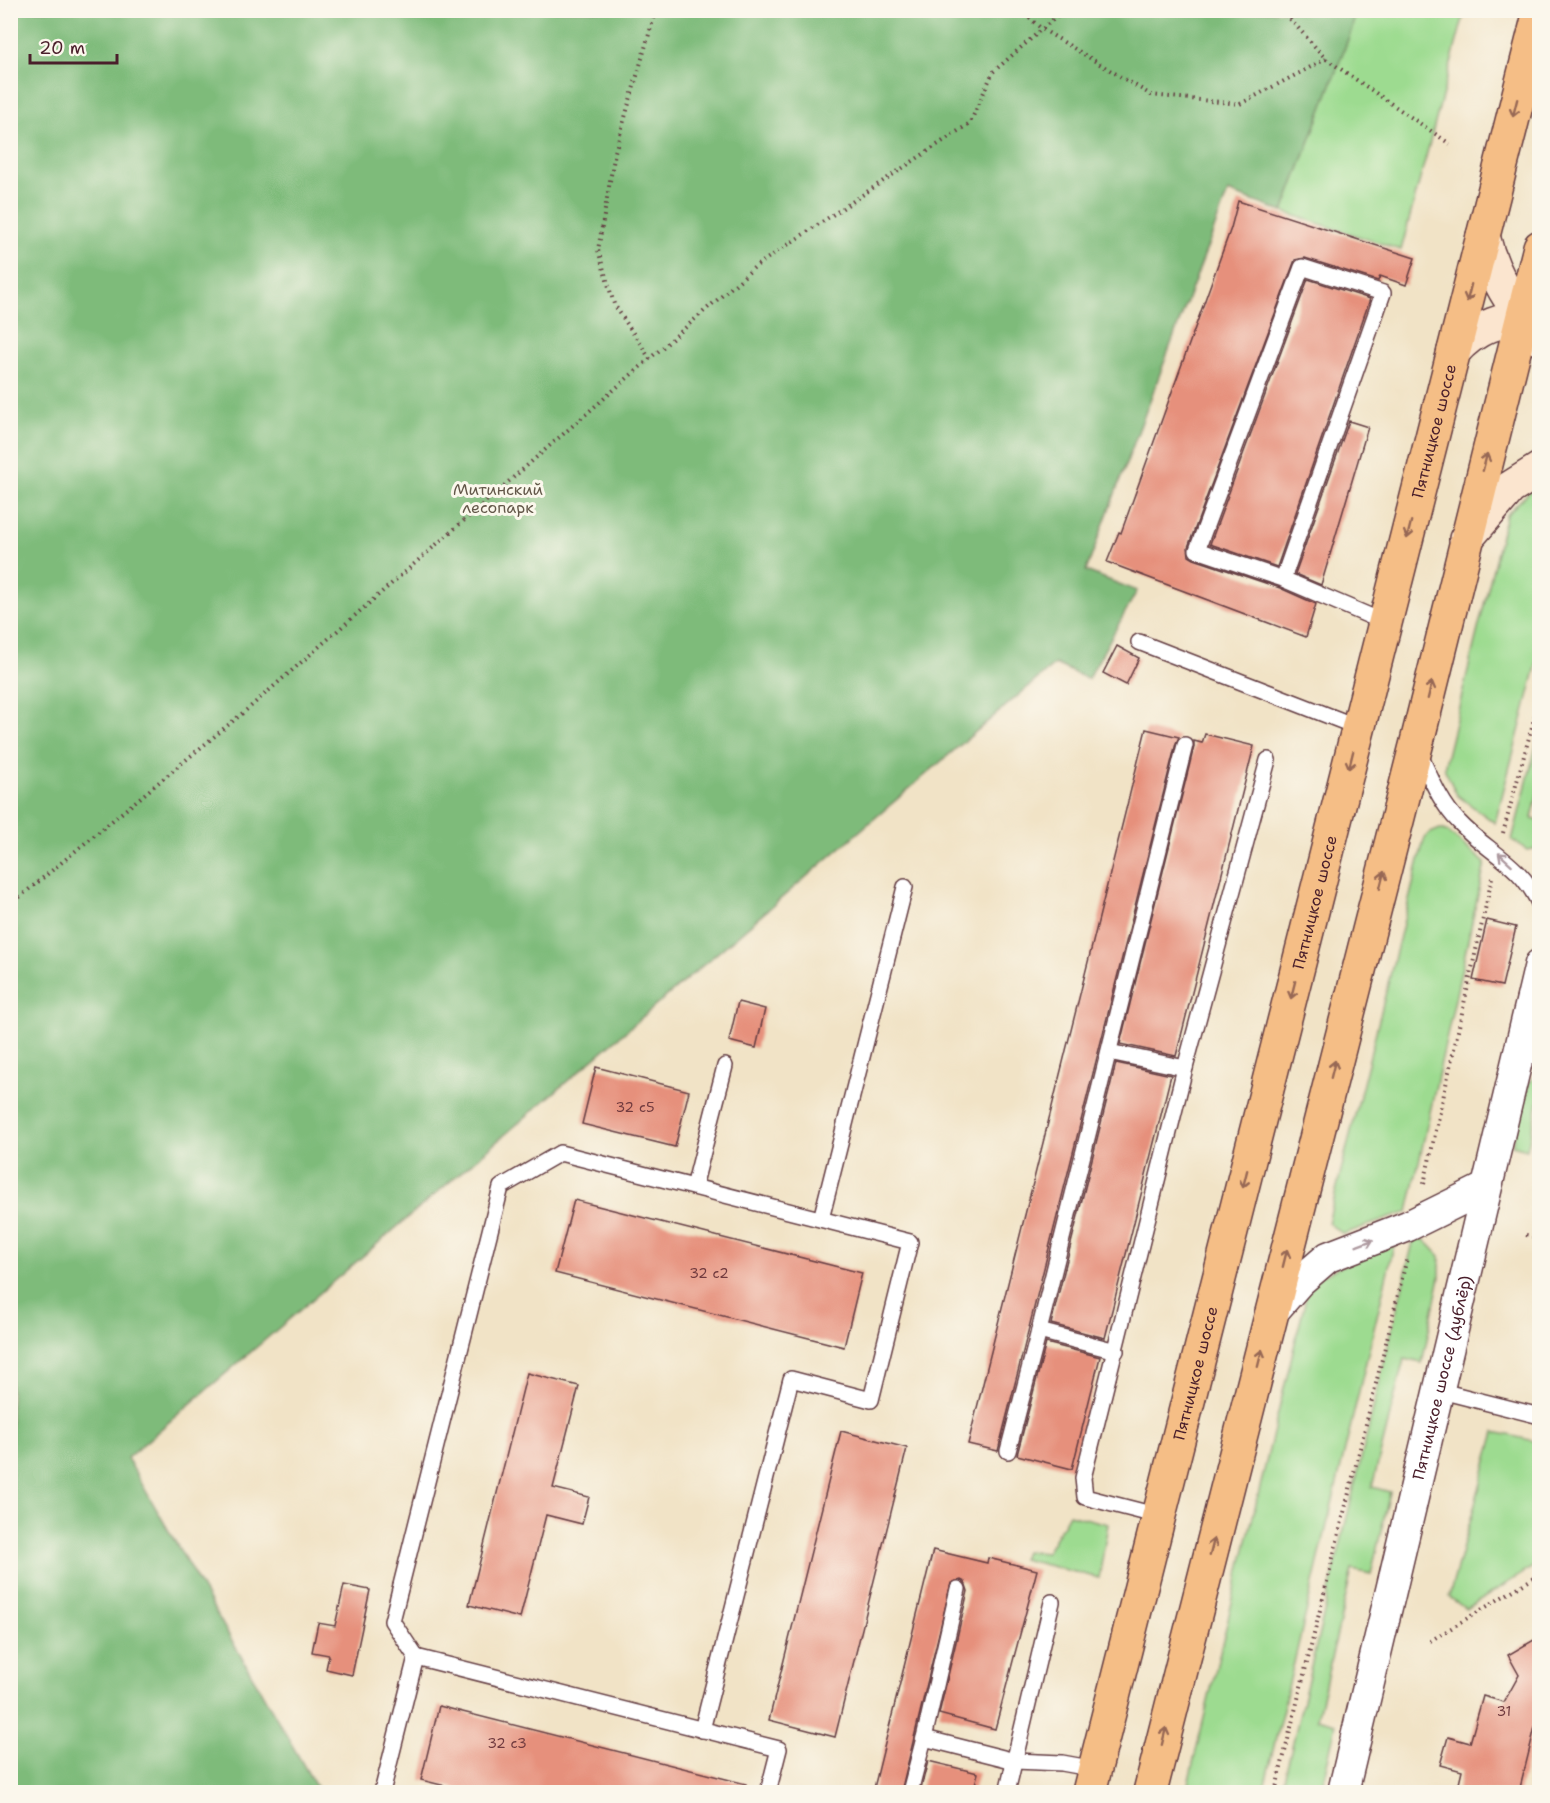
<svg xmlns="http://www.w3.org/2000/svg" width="1550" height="1803" font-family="'Shantell Sans',sans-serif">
<rect width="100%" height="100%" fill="#fbf7ec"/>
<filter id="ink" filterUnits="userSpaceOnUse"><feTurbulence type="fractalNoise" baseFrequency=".0167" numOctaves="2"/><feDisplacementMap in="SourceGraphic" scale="12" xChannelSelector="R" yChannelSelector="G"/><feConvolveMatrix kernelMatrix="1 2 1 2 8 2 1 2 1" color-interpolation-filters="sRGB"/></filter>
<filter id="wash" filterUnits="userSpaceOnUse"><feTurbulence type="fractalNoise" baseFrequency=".008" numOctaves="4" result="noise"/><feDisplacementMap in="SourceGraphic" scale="24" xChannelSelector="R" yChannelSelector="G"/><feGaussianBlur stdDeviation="1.35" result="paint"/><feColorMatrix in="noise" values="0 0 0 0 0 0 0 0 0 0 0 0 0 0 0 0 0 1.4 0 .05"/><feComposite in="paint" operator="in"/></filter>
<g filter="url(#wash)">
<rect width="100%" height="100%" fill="#f1e3c6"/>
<g fill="#9ddb90" stroke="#747d5e" stroke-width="1.5">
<polygon points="1356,11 1465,11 1401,250 1283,212 1351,31"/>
<polygon points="1539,482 1539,655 1495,823 1457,795 1444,768 1506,515"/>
<polygon points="1539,735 1539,789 1532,818 1539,820 1539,848 1527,850 1512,840"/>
<polygon points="1440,829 1448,832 1485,863 1408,1212 1343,1234 1328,1223 1424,840 1428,834"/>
<polygon points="1539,1077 1539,1098 1527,1149 1512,1145 1527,1085 1534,1078"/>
<polygon points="1414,1238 1425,1240 1440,1256 1440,1277 1422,1363 1404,1359 1372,1487 1390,1492 1371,1574 1352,1570 1317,1719 1336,1724 1321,1791 1281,1792"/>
<polygon points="1395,1241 1263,1792 1186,1792 1310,1281"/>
<polygon points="1495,1432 1539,1442 1539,1563 1466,1609 1449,1597"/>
<polygon points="1069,1514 1108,1524 1099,1578 1022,1559 1025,1551 1046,1553"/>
</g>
<polygon fill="#7ebb7a" stroke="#646d52" stroke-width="1.5" points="11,10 1356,11 1351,31 1283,212 1228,192 1086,571 1137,591 1088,679 1055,664 127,1458 319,1792 11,1792"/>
<g id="blocks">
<g fill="#e6907c">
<polygon points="1238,201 1415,258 1406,285 1380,276 1378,281 1305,258 1295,260 1188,547 1189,556 1194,559 1280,588 1316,604 1306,637 1107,562 1119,532 1121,533 1231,228"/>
<polygon points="1308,279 1370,299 1277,567 1210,544"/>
<polygon points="1349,421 1368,427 1321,585 1295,574"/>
<polygon points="1117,646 1139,658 1126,685 1103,673"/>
<polygon points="1146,729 1179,737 1176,743 998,1451 968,1444"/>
<polygon points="1205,734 1254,746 1176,1056 1120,1044 1194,747 1194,741 1202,743"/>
<polygon points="1487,920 1516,927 1502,986 1473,980"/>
<polygon points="738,1002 765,1009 756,1048 729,1041"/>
<polygon points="1116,1063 1171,1075 1105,1338 1051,1324"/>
<polygon points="596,1067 689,1091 675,1147 582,1124"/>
<polygon points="574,1200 862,1273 844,1347 555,1273"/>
<polygon points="1046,1343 1100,1357 1072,1469 1017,1455"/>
<polygon points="527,1373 579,1386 553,1488 589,1497 582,1524 546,1515 520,1618 469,1605"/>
<polygon points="841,1431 907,1448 835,1737 769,1720"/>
<polygon points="933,1550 987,1563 988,1558 1037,1570 995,1729 939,1714 968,1591 965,1582 961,1580 951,1583 901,1792 873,1792"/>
<polygon points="344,1585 370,1590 352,1675 326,1669 329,1655 312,1652 318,1623 335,1626"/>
<polygon points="1539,1637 1539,1711 1519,1792 1457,1792 1462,1771 1440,1765 1448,1737 1470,1743 1483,1696 1504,1702 1519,1675 1508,1655"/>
<polygon points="439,1706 746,1784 745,1792 470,1792 421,1780"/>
<polygon points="928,1761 978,1773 973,1792 920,1792"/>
</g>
</g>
</g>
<g filter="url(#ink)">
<use href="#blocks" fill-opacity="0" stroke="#633c42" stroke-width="1.5"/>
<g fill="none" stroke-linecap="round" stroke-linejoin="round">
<defs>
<g id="service">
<polyline points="1283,579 1383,293 1302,267 1197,550 1283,579 1386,623"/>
<polyline points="1139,642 1360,728"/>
<path d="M1419,753C1430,776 1440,803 1459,822C1488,853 1520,862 1540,905"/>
<polyline points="1109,1052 1185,1068"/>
<polyline points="1518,1053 1540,1057"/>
<polyline points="694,1187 725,1066"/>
<polyline points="821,1219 905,887"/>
<polyline points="1116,1351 1039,1331 1185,745"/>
<polyline points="1437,1390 1540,1416"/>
<polyline points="1008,1451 1039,1331"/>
<polyline points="1159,1516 1085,1497 1083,1478 1185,1068 1268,760"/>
<polyline points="416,1657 392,1621 501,1187 560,1153 910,1242 871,1400 791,1379 702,1730"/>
<polyline points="924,1738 958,1589"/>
<polyline points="382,1792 416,1657 779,1749 768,1792"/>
<polyline points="910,1792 924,1738 1015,1761 1062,1763 1095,1769"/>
<polyline points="1007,1792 1052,1602"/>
</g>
<g id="minor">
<polyline points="1270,1315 1299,1282 1328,1257 1408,1226 1485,1188"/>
<path id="s1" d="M1343,1792L1540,964"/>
</g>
<g id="secondary">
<path d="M1483,236C1492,275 1513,308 1540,339"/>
<path d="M1454,351C1476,326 1507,316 1540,318"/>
<polyline points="1466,539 1510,488 1540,469"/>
</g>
<g id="primary">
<path id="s2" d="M1089,1792L1540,11"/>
<polyline points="1150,1792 1416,746 1540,247"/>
</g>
</defs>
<use href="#service" stroke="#633c42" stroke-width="18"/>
<use href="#minor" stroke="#633c42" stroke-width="33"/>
<use href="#secondary" stroke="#633c42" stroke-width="36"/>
<use href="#primary" stroke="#633c42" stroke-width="36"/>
<g stroke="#633c42" stroke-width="4" stroke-dasharray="1.5 4.5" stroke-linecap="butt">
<polyline points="1020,10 1042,29 1151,95 1240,104 1326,59"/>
<polyline points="1282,10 1326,59 1450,144"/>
<polyline points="650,359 614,304 598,250 615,152 656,10"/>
<polyline points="1503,833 1540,697"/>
<polyline points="10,905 250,707 756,266 970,123 993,72 1064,10"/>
<polyline points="1424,1184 1492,878"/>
<polyline points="1526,1235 1540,1238"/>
<polyline points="1430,1641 1540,1574"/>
<polyline points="1275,1792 1407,1258"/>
</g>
<use href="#service" stroke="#fff" stroke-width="15"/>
<use href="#minor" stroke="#fff" stroke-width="30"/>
<use href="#secondary" stroke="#fbe5cf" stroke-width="33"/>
<use href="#primary" stroke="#f5be86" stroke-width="33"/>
</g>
<defs><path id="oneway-shaft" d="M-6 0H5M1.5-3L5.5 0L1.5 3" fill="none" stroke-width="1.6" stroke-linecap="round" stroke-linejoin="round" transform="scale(1.5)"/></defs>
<g stroke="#976754">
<use href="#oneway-shaft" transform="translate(1515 108) rotate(104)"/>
<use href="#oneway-shaft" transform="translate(1469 293) rotate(104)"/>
<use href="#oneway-shaft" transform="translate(1485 462) rotate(-76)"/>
<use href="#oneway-shaft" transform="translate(1409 530) rotate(104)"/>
<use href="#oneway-shaft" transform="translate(1430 690) rotate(-76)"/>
<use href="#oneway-shaft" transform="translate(1351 760) rotate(104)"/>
<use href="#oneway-shaft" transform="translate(1382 880) rotate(-76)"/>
<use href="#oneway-shaft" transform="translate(1293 990) rotate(104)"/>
<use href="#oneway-shaft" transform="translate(1333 1069) rotate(-76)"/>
<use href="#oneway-shaft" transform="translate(1245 1179) rotate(104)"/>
<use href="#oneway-shaft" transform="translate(1285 1258) rotate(-76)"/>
<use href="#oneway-shaft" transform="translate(1260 1358) rotate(-76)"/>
<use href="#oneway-shaft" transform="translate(1212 1547) rotate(-76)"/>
<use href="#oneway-shaft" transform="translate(1164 1736) rotate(-76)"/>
</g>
<g stroke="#ae9aa0">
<use href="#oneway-shaft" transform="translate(1505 859) rotate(-138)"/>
<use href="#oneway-shaft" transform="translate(1365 1243) rotate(-21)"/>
</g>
</g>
<g text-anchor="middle" stroke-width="6" stroke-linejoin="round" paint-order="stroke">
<g font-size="14" fill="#713b3f">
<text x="635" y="1112">32 с5</text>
<text x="709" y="1278">32 с2</text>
<text x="1504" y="1716">31</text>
<text x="507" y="1748">32 с3</text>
</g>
<g font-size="16" fill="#4a1f2b" stroke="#fbf7ec">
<text dy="6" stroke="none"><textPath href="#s2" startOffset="1404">Пятницкое шоссе</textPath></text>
<text dy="6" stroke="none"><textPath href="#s2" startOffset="918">Пятницкое шоссе</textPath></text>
<text dy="6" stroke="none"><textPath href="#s2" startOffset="432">Пятницкое шоссе</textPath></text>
<text dy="6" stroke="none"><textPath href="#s1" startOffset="426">Пятницкое шоссе (дублёр)</textPath></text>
</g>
<g font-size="16" fill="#635749" stroke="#fbf7ec">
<text x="498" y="495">Митинский<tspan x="498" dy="18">лесопарк</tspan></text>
</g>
</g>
<rect width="1550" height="1803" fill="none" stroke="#fbf7ec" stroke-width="36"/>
<path d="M30 54v9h87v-9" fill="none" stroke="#4a1f2b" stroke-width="3"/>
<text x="39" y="54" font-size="18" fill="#4a1f2b" stroke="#fbf7ec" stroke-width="4.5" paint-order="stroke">20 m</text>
</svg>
